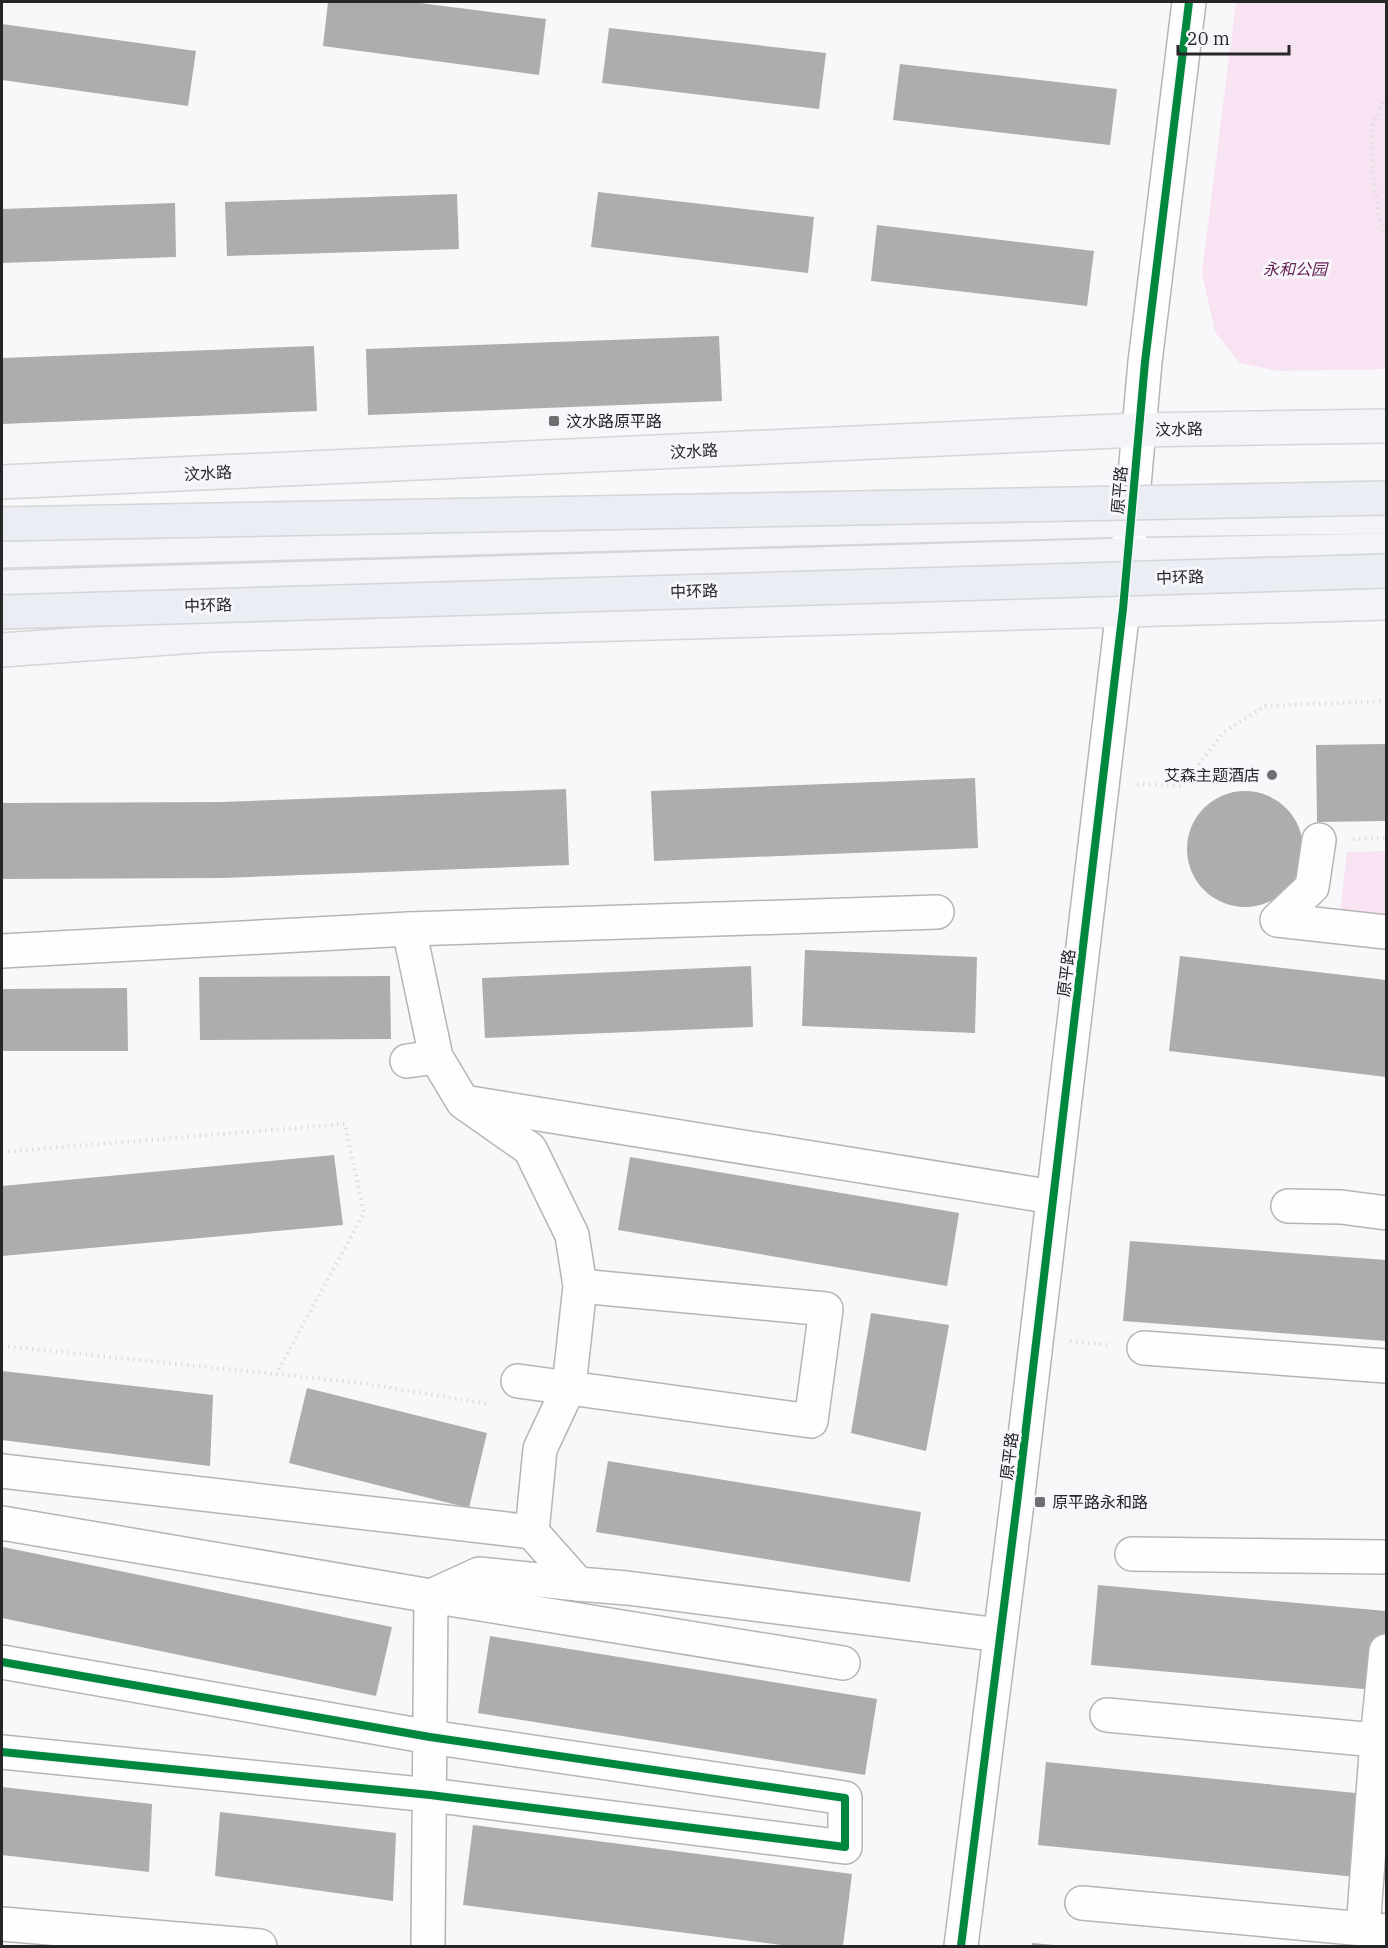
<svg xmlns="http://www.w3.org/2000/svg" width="1388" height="1948" font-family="'IBM Plex Serif','Noto Sans SC',serif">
<rect width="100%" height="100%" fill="#f8f7fa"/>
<g fill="#f8e3f2">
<polygon points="1236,2 1386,2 1386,369 1278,371 1240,363 1215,332 1202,273"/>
<polygon points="1386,851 1386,918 1340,913 1347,852"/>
</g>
<g fill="#adacae">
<polygon points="328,2 412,2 546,19 539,75 323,46"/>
<polygon points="2,24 196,51 188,106 2,80"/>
<polygon points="609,28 826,53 819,109 602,83"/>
<polygon points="900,64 1117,89 1110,145 893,120"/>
<polygon points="598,192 814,217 808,273 591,247"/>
<polygon points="457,194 459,249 227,256 225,202"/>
<polygon points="175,203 176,257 2,263 2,209"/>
<polygon points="877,225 1094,251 1087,306 871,281"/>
<polygon points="719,336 722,401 368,415 366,349"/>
<polygon points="314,346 317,411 2,424 2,358"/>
<polygon points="1386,744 1386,821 1317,822 1316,745"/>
<polygon points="975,778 978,848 654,861 651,791"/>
<polygon points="566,789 569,865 224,878 2,879 2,803 221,802"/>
<circle cx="1245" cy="849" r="58"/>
<polygon points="805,950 977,957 975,1033 802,1026"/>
<polygon points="1180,956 1386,980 1386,1077 1169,1051"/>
<polygon points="751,966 753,1027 485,1038 482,978"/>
<polygon points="390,976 391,1039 200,1040 199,977"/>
<polygon points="127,988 128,1051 2,1051 2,989"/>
<polygon points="334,1155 343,1225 2,1256 2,1186"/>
<polygon points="630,1157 959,1213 947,1286 618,1230"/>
<polygon points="1130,1241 1386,1260 1386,1341 1123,1321"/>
<polygon points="871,1313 949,1325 926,1451 851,1433"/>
<polygon points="2,1371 213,1395 210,1466 2,1440"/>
<polygon points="307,1388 487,1433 469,1508 289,1463"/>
<polygon points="608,1461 921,1512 910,1582 596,1532"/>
<polygon points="3,1547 392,1627 376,1696 2,1618"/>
<polygon points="1098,1585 1386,1611 1386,1691 1091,1665"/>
<polygon points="490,1636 877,1699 865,1775 478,1713"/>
<polygon points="1046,1762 1386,1796 1386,1880 1038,1845"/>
<polygon points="2,1787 152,1804 149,1872 2,1855"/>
<polygon points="220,1812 396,1833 393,1901 215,1876"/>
<polygon points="473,1825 852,1874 843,1946 789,1946 463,1905"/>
<polygon points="1032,1943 1055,1945 1055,1946 1032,1946"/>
</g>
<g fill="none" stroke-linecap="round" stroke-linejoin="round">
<defs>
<g id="minor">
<polyline points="1319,840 1312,887 1277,920 1386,932"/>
<polyline points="409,929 436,1057 463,1102 530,1149 572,1235 580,1286 569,1387 540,1449 532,1532 578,1584 627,1588 1000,1635"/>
<polyline points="2,951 409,929 937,912"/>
<polyline points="407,1061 436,1057"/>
<polyline points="470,1103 1053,1197"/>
<polyline points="1288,1206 1341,1207 1386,1213"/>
<polyline points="1144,1348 1386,1366"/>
<polyline points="518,1381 811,1421 826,1309 580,1286"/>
<polyline points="2,1471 532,1532"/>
<polyline points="2,1523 431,1596 428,1946"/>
<polyline points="1132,1554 1386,1557"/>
<polyline points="431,1596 843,1663"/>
<polyline points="431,1596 479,1574 578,1584"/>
<polyline points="2,1662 430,1737 845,1798 845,1847 430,1795 2,1752"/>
<polyline points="1107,1715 1386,1741"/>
<polyline points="1082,1903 1386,1931"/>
<polyline points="2,1924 260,1946"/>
<polyline points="1363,1929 1377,1740 1386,1651"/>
<polyline points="961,1946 1018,1495 1123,609 1145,362 1189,2"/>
</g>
<g id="major">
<polyline points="2,482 1138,430 1386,426"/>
<polyline points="2,551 1130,520 1386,517"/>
<polyline points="2,587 1127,555 1386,550"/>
<polyline points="2,650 210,635 1386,603"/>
</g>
</defs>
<use href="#minor" stroke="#b5b5b7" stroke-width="36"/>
<use href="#major" stroke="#d5d4d6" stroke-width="36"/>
<g stroke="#dededf" stroke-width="4" stroke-dasharray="1.5 4.5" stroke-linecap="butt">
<polyline points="1386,97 1372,127 1373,177 1380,222 1386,235"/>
<polyline points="1137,784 1182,786 1224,732 1265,706 1386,701"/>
<polyline points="1353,839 1386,838"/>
<polyline points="2,1152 345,1124 364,1213 276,1374"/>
<polyline points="1070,1341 1110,1345"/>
<polyline points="2,1346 354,1382 489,1404"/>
</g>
<use href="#minor" stroke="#fefefe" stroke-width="33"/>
<use href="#major" stroke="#f3f4f8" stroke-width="33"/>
<defs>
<g id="highway-bridge">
<polyline points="2,524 1386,498"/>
<polyline points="2,612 1386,571"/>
</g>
</defs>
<use href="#highway-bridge" stroke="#d5d4d6" stroke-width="36" stroke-linecap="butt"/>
<use href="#highway-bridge" stroke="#ebedf4" stroke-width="33"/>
<defs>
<g id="cycleway">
<polyline points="2,1662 430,1737 845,1798 845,1847 430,1795 2,1752"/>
<polyline points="961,1946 1018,1495 1123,609 1145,362 1189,2"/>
</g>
</defs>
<use href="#cycleway" stroke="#f7f6fb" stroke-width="11"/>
<use href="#cycleway" stroke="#00873e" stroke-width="8"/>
</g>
<g fill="#706e71" stroke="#f7f6fb" stroke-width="2">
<rect x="548" y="415" width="12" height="12" rx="3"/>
<circle cx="1272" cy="775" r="6"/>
<rect x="1034" y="1496" width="12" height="12" rx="3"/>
</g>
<g text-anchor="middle" stroke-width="6" stroke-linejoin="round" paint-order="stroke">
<g font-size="16" font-style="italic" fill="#682556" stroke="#f7f6fb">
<text x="1295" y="275">永和公园</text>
</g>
<g font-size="16" fill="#262527" stroke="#f7f6fb" text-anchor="start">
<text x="566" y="427">汶水路原平路</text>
<text x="1260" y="781" text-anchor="end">艾森主题酒店</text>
<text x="1052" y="1508">原平路永和路</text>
</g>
<g font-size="16" fill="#262527" stroke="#f7f6fb">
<text transform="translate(1179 429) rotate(-1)" y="6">汶水路</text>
<text transform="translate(694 451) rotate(-3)" y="6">汶水路</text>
<text transform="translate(208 473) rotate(-3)" y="6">汶水路</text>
<text transform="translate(1119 490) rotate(-85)" y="6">原平路</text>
<text transform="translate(1180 577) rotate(-2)" y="6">中环路</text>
<text transform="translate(694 591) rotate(-2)" y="6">中环路</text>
<text transform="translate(208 605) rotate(-2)" y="6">中环路</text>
<text transform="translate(1066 973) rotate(-83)" y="6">原平路</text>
<text transform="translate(1009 1456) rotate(-83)" y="6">原平路</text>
</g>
</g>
<rect width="1388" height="1948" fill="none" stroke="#262527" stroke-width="6"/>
<path d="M1178 45v9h111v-9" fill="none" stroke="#262527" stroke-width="3"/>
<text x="1187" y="45" font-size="18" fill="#262527" stroke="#f7f6fb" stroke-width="4.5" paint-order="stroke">20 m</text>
</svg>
